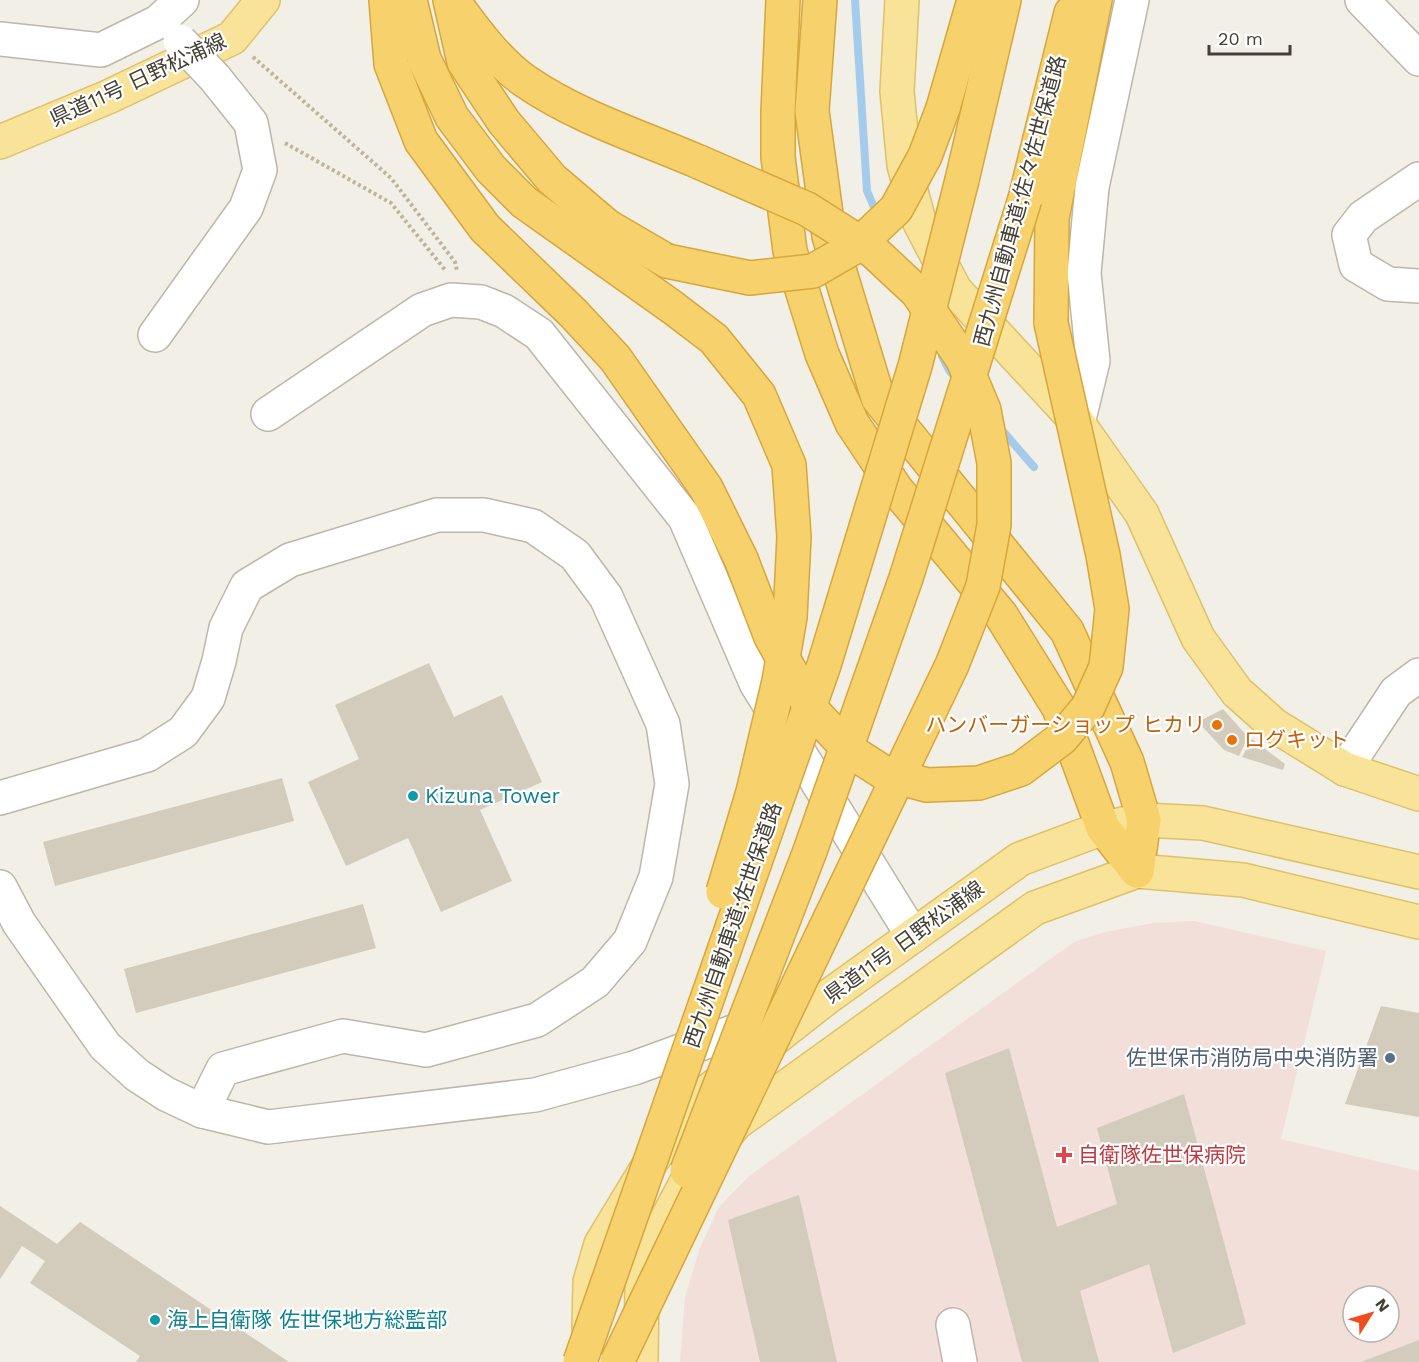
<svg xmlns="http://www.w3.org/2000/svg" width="1419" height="1362" font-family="'Work Sans','Noto Sans JP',sans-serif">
<rect width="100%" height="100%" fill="#f2efe6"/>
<path fill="#f2dfda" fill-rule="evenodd" d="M1194,921L1326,951L1281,1139L1419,1171V1362H680L685,1297L700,1248L719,1207L749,1176L1074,942L1105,932L1153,923ZM1353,1296H1389V1332H1353Z"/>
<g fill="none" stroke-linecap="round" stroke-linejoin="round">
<g stroke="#a5cbec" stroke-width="8">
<polyline points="855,0 867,191 878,216"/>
<polyline points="942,356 949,370 957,380"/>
<polyline points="1000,428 1034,467"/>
</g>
</g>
<g fill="#d3cbbc">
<polygon points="429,663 454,717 502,695 542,782 480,810 512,881 441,912 408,838 346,866 308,782 359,759 335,705"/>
<polygon points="1223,709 1248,737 1239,756 1224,750 1198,722"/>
<polygon points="1252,739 1285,764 1283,770 1242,757"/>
<polygon points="282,778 294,821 55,886 43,842"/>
<polygon points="363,904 376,948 136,1013 124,969"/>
<polygon points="1381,1006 1419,1013 1419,1117 1345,1104"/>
<polygon points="1009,1048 1057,1227 1117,1204 1097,1128 1184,1094 1246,1324 1173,1353 1149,1264 1080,1291 1099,1362 1022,1362 945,1073"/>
<polygon points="799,1195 837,1362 760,1362 728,1220"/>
<polygon points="0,1206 57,1244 80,1222 289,1362 136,1362 140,1356 30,1283 45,1261 22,1246 0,1279"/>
<polygon points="1419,1340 1419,1362 1361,1362"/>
</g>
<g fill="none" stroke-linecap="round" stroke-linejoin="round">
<defs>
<g id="minor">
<polyline points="1362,0 1419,59"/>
<polyline points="0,39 101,50 158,22 182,0"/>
<polyline points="1419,179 1363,217 1349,235 1356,265 1388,284 1419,286"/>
<polyline points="155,335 246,208 260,170 251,123 215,78"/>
<polyline points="268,414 422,310 451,300 481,302 504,311 539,334 685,518 756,683 913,936"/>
<polyline points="1078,423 1093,361 1084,273 1092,187 1132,0"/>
<polyline points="1345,769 1396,692 1419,675"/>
<polyline points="0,798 147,755 183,732 208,698 219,661 226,628 247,586 290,560 437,515 484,515 533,526 575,555 606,597 663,724 672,784 656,877 630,941 595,982 537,1020 426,1050 343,1036 223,1069 202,1111"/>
<polyline points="0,887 19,923 105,1046 137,1075 166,1094 202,1111 268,1127 535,1095 634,1068 763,1021"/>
<polyline points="953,1325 960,1362"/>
</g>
<g id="major">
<polyline points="902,0 897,91 904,165 919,221 955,290 1078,423 1142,514 1198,638 1237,692 1274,725 1345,769 1419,794"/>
<polyline points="0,142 108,97 232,38 263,0"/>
<polyline points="765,1046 829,996 1020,859 1103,828 1144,820 1203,823 1419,872"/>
<polyline points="589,1327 590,1282 601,1244 652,1160 708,1091 725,1078"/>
<polyline points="641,1362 642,1285 651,1249 686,1183 736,1123 1035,908 1137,871 1243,880 1419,922"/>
</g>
<g id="highway">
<polyline points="386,0 391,64 421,141 485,228 573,313 615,358 706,488 741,559"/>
<polyline points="410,0 424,59 452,117 491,169 524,202 672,307"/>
<polyline points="450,0 464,62 504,122 552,179 607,226 667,261"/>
<polyline points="783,0 778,112 778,157 790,251 822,354 852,423 896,489 1001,615 1059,708 1103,828 1137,871"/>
<polyline points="820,0 812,111 829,236 878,398 1067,631 1127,762 1144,820 1137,871"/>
<path d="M457,6C475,31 499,63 525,81C577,117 641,137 699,162"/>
<polyline points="943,108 974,0"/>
<polyline points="962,180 1004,0"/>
<polyline points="1025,199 1071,13"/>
<polyline points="1051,323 1052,218 1095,0"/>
</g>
</defs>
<use href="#minor" stroke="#bdb7a9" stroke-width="36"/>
<use href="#major" stroke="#ddc269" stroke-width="36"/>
<use href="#highway" stroke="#d5a73d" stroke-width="36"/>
<g stroke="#beb49b" stroke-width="4" stroke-dasharray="3 3" stroke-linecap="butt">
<polyline points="253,57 391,178 455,262 457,271"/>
<polyline points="285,143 391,203 446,271"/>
</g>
<use href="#minor" stroke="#fff" stroke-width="33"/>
<use href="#major" stroke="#f9e398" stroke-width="33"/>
<use href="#highway" stroke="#f7d16c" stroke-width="33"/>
<defs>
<polyline id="minor-bridge" points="180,41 215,78"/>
<g id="highway-bridge">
<polyline points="667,261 750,278 813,271 858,245 896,209 925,156 943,108"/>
<polyline points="672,307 714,339 759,395 789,465 794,537 790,617 779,681 753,792 723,892"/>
<polyline points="741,559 771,637 812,710 850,751 886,774 927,785 979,783 1021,769 1062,738 1088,707 1106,667 1112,609 1103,555 1051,323"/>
<polyline points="687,1171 810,851 906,578 1025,199"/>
<polyline points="580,1362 824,665 915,366 962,180"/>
<polyline points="617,1362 952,665 983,586 994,525 994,463 984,410 963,360 917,292 873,251 807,209 699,162"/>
</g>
</defs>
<use href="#minor-bridge" stroke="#bdb7a9" stroke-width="36" stroke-linecap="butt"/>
<use href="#highway-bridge" stroke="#d5a73d" stroke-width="36" stroke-linecap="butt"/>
<use href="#minor-bridge" stroke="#fff" stroke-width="33"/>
<use href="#highway-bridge" stroke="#f7d16c" stroke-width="33"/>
</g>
<g fill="#e8710a" stroke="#fff" stroke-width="2">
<circle cx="1217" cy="725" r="6"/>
<circle cx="1232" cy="740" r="6"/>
</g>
<g fill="#0f9aa8" stroke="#fff" stroke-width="2">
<circle cx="413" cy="796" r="6"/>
<circle cx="155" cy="1320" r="6"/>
</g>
<circle fill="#5c6f8a" stroke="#fff" stroke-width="2" cx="1390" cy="1058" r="6"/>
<path fill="#e0444e" stroke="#fff" stroke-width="2" d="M1061 1146h6v6h6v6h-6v6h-6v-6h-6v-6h6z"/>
<g text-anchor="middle" stroke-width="4.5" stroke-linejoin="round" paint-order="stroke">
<g font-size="21" fill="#444036" stroke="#fff">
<text transform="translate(138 80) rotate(-25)" y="7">県道11号 日野松浦線</text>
<text transform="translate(1020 201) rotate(-75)" y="7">西九州自動車道;佐々佐世保道路</text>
<text transform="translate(733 925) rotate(-71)" y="7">西九州自動車道;佐世保道路</text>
<text transform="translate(904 942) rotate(-36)" y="7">県道11号 日野松浦線</text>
</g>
<g font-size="21" fill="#c56008" stroke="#fff" text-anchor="end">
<text x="1205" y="732">ハンバーガーショップ ヒカリ</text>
<text x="1244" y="747" text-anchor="start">ログキット</text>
</g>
<g font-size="21" fill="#0d838f" stroke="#fff" text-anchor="start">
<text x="425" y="803">Kizuna Tower</text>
<text x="167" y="1327">海上自衛隊 佐世保地方総監部</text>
</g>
<g font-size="21" fill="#4e5e75" stroke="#fff" text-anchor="end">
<text x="1378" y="1065">佐世保市消防局中央消防署</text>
</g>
<g font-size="21" fill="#be3a42" stroke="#fff" text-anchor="start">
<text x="1078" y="1162">自衛隊佐世保病院</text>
</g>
</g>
<g transform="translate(1371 1314) rotate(53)"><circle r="28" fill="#ffffff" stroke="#b4b3af" stroke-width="1.5"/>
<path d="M0-4.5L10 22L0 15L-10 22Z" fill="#ef4c20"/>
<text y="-9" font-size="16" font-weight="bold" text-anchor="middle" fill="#444036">N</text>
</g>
<path d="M1209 45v9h81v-9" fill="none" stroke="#444036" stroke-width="3"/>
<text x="1218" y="45" font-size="18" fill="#444036" stroke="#ffffff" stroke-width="4.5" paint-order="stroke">20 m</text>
</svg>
